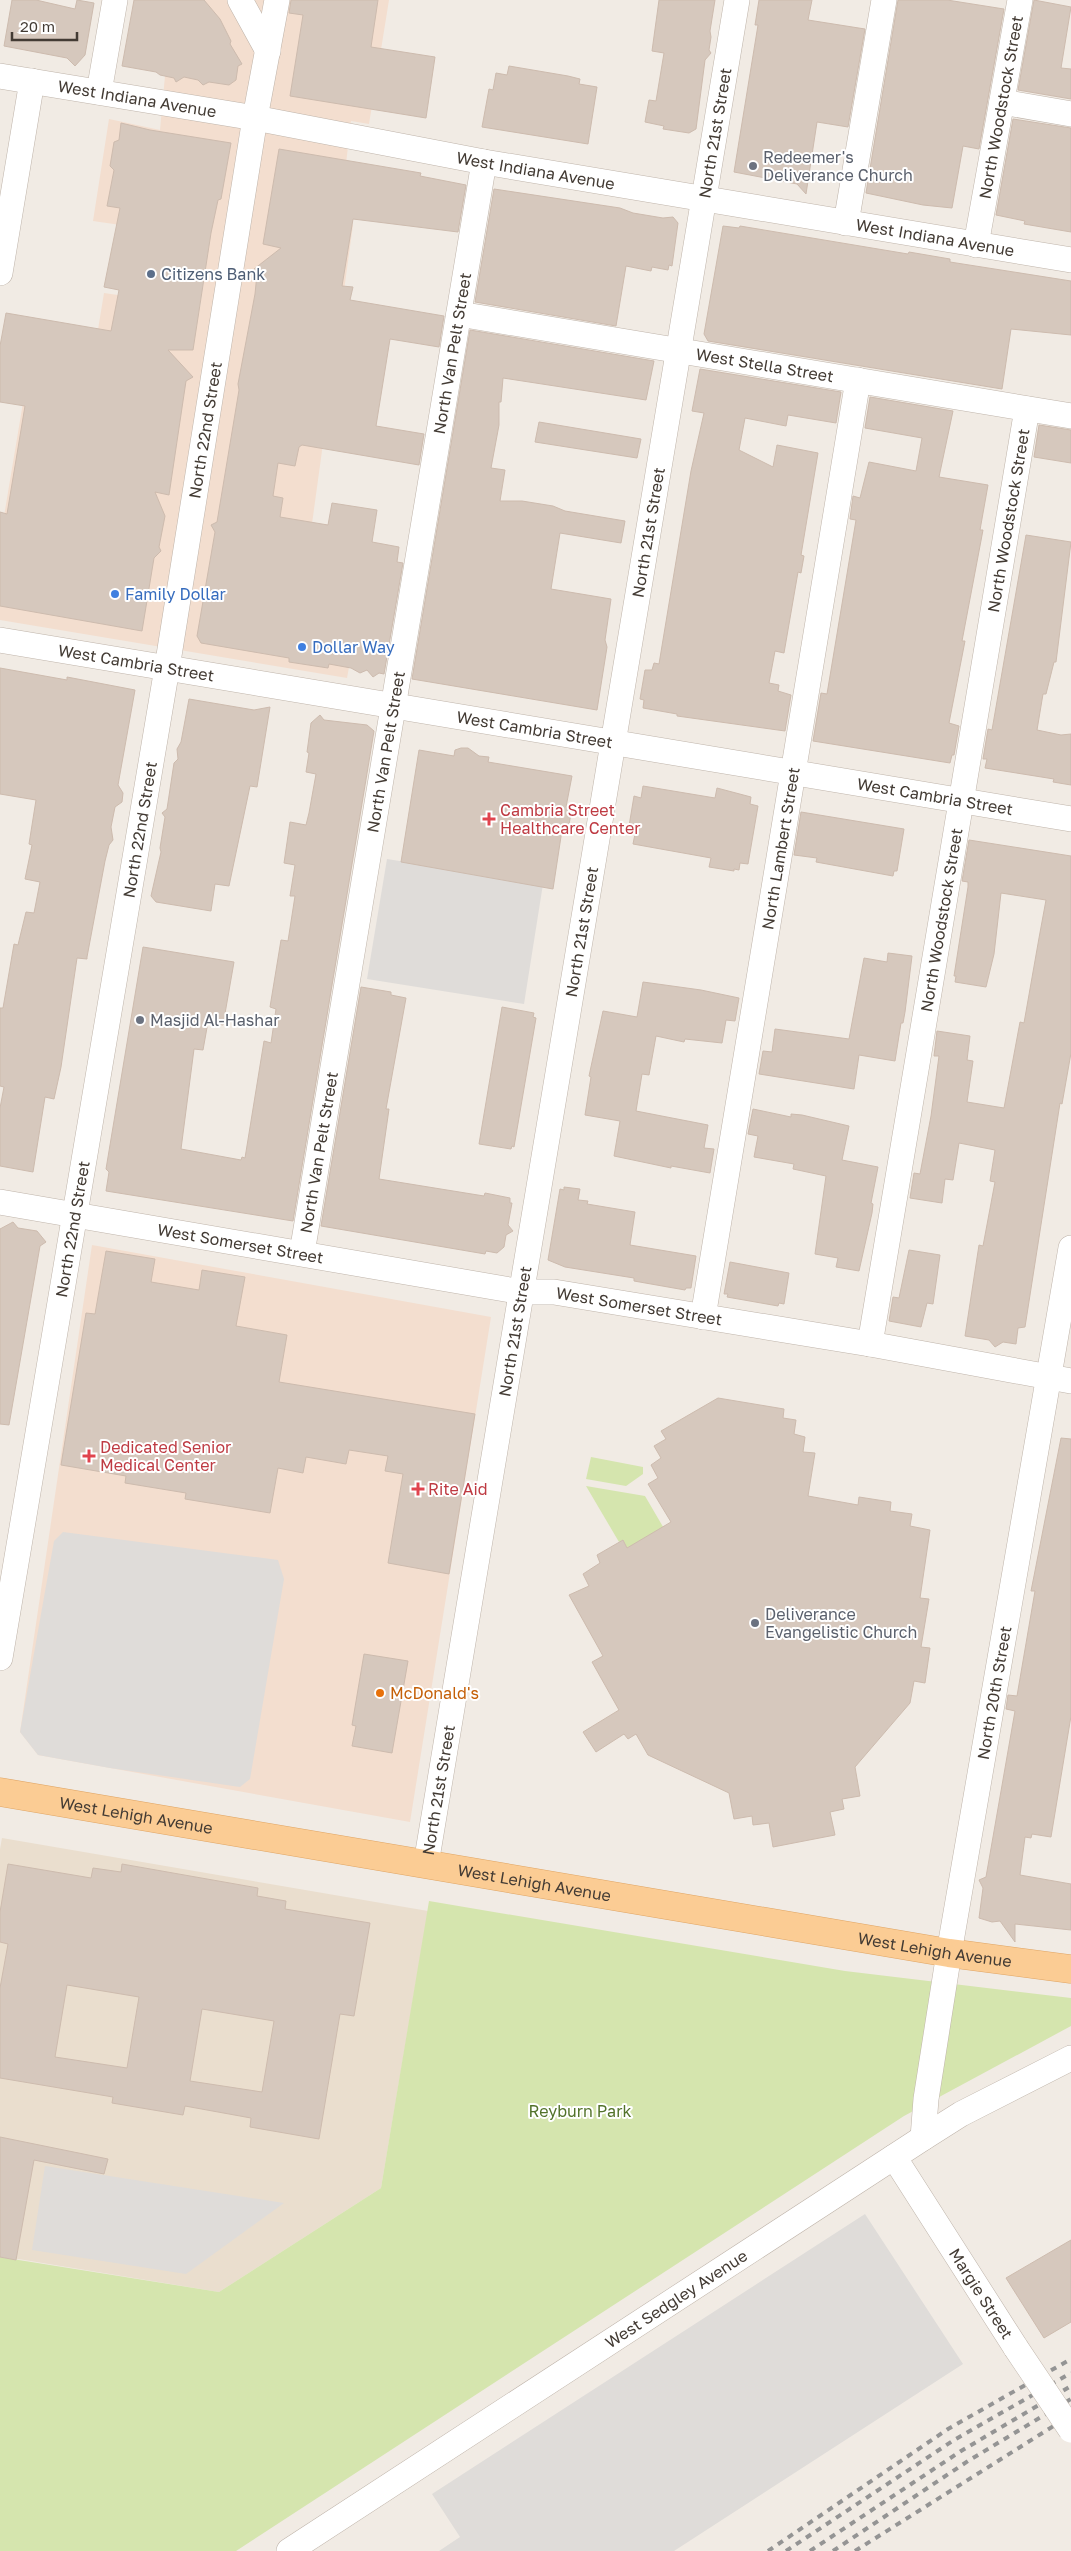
<svg xmlns="http://www.w3.org/2000/svg" width="1071" height="2551" font-family="'Golos Text',sans-serif">
<rect width="100%" height="100%" fill="#f1ebe4"/>
<g fill="#f3decf">
<polygon points="172,0 389,0 369,124 351,121 339,223 353,225 304,582 363,592 347,678 0,620 0,540 31,355 92,366 104,293 200,307 210,238 93,221 109,119 160,130"/>
<polygon points="92,1245 491,1317 410,1822 38,1755 20,1732"/>
</g>
<polygon fill="#eadece" points="2,1838 428,1911 381,2188 219,2292 0,2256 0,1849"/>
<g fill="#d5e5ae">
<polygon points="591,1457 643,1467 643,1474 626,1486 586,1479"/>
<polygon points="586,1486 645,1496 669,1537 627,1548 623,1540 619,1542"/>
<polygon points="429,1901 845,1971 1071,1998 1071,2026 904,2116 236,2551 0,2551 0,2257 219,2292 381,2188"/>
</g>
<g fill="#dfdcd9">
<polygon points="387,859 543,884 524,1004 367,979"/>
<polygon points="63,1532 278,1560 284,1579 250,1779 240,1787 110,1768 38,1755 20,1732 54,1541"/>
<polygon points="45,2166 284,2203 186,2274 32,2250"/>
<polygon points="865,2214 963,2364 674,2551 439,2551 460,2537 432,2494"/>
</g>
<g fill="#d6c8bd" stroke="#cdbbae" fill-rule="evenodd">
<polygon points="12,0 36,0 75,9 77,0 94,3 85,55 75,66 67,58 4,46"/>
<polygon points="134,0 204,0 220,19 231,41 230,44 242,64 238,66 236,80 229,85 209,82 203,85 198,80 184,77 176,82 174,78 160,75 156,72 122,66"/>
<polygon points="291,0 378,0 371,47 435,57 426,118 290,96 303,15 289,13"/>
<polygon points="659,0 715,0 710,31 711,37 709,50 711,53 705,60 696,129 689,133 663,129 664,126 645,122 649,100 656,101 664,53 652,51"/>
<polygon points="759,0 812,0 808,20 865,29 848,127 817,122 806,194 797,184 734,172 758,25 755,25"/>
<polygon points="898,0 947,0 1004,9 979,149 963,146 952,208 923,205 866,193"/>
<polygon points="1034,0 1071,7 1061,68 1071,69 1071,99 1018,90"/>
<polygon points="509,66 568,76 580,79 579,84 597,87 588,144 482,127 489,89 493,90 496,73 507,75"/>
<polygon points="1013,119 1071,128 1071,232 1024,224 1025,221 996,215"/>
<polygon points="121,123 150,130 231,143 221,199 218,200 211,233 193,350 168,350 193,377 186,381 169,495 155,492 165,516 159,547 161,551 154,558 142,631 0,606 0,512 7,514 25,406 0,402 0,346 6,313 111,331 119,290 104,287 120,208 107,206 114,170 110,166 114,142 119,140"/>
<polygon points="279,149 421,173 420,176 466,185 458,232 353,219 342,286 353,287 350,300 444,316 439,347 390,339 376,426 424,434 419,465 302,445 299,447 295,466 278,463 273,496 283,498 280,517 328,525 332,503 377,510 372,542 399,547 397,562 403,563 384,674 379,673 373,677 367,670 360,673 351,668 329,664 328,668 289,662 289,658 201,643 197,636 215,532 211,525 217,522 239,390 238,384 255,294 257,274 254,269 281,248 263,244"/>
<polygon points="494,189 620,208 633,213 663,218 673,217 678,223 672,266 669,265 668,270 652,267 651,271 626,266 616,326 475,302"/>
<polygon points="723,226 739,228 740,226 908,254 909,252 950,259 950,262 1071,281 1071,335 1011,329 1002,389 708,341 704,334"/>
<polygon points="470,330 654,361 646,400 503,378 501,402 499,402 499,425 491,468 505,470 500,501 522,501 553,506 565,511 625,521 621,543 560,533 551,589 611,599 605,640 607,647 597,710 412,679"/>
<polygon points="700,369 841,392 836,423 788,415 786,426 745,418 739,450 773,467 777,445 818,453 801,555 804,556 801,573 798,572 784,653 775,651 769,683 779,685 778,691 791,695 785,731 677,716 677,714 643,708 644,700 640,699 645,670 652,670 654,663 659,664 691,471 704,413 692,411"/>
<polygon points="870,397 953,411 939,477 988,485 980,530 983,530 962,641 965,641 949,723 959,726 954,755 952,755 950,763 813,741 821,693 827,694 856,520 850,519 853,496 860,498 869,462 916,471 922,438 865,428"/>
<polygon points="539,422 641,439 637,458 535,442"/>
<polygon points="1039,425 1071,430 1071,463 1034,457"/>
<polygon points="1026,535 1071,542 1056,662 1054,662 1046,694 1043,694 1037,730 1061,735 1071,734 1071,785 1053,782 1054,779 985,768 987,759 983,759 988,729 992,730"/>
<polygon points="0,668 67,680 67,677 135,690 118,785 123,793 122,802 115,807 111,827 113,840 109,845 105,861 87,957 87,959 77,958 61,1067 54,1099 45,1097 33,1172 0,1166 0,1108 4,1087 0,1086 0,1008 3,1008 14,944 18,945 26,912 34,913 40,882 25,879 32,845 29,844 36,800 0,794"/>
<polygon points="189,699 254,710 270,707 257,787 250,786 229,886 215,884 211,911 156,902 151,896 161,852 160,848 165,817 162,813 167,809 174,763 178,759 177,749 181,742"/>
<polygon points="320,715 324,720 367,725 374,731 293,1221 106,1191 109,1172 106,1169 143,947 234,962 223,1025 208,1022 203,1050 194,1049 181,1149 241,1160 242,1157 245,1158 264,1041 271,1043 276,1009 270,1007 281,940 288,941 295,896 290,896 295,865 284,863 290,822 306,825 309,813 316,774 306,772 309,753 307,752 311,723"/>
<polygon points="461,748 468,748 479,756 489,757 488,762 572,776 566,807 572,808 568,830 562,830 553,889 401,862 419,750 454,756 455,750"/>
<polygon points="643,786 715,798 717,788 751,797 750,804 758,806 748,864 740,863 739,870 734,869 734,871 709,867 711,858 633,844 635,834 628,832 634,796 641,798"/>
<polygon points="801,812 904,829 897,871 894,871 893,876 816,862 817,858 794,855"/>
<polygon points="969,840 1071,856 1071,1053 1062,1104 1060,1103 1025,1327 1018,1328 1016,1344 1003,1342 995,1347 989,1340 965,1336 979,1245 983,1246 995,1182 990,1181 995,1150 959,1143 953,1180 945,1179 942,1203 910,1198 914,1173 920,1174 931,1116 939,1056 934,1056 937,1031 970,1036 967,1060 973,1061 967,1102 1004,1108 1020,1022 1024,1023 1039,938 1046,900 1001,893 994,954 986,987 955,982 956,976 954,976 968,887 968,882 962,881"/>
<polygon points="888,953 912,956 905,1012 903,1023 901,1023 895,1061 859,1055 854,1089 759,1074 763,1051 772,1052 775,1029 849,1039 864,958 887,962"/>
<polygon points="643,982 701,990 739,998 735,1021 726,1020 722,1043 685,1039 684,1042 656,1036 649,1075 642,1074 636,1111 708,1125 704,1148 714,1149 710,1173 671,1166 671,1168 614,1156 620,1121 585,1115 591,1077 589,1076 603,1011 637,1017"/>
<polygon points="361,987 391,992 391,995 406,998 386,1109 389,1109 379,1179 484,1196 485,1193 510,1198 510,1203 512,1203 508,1225 513,1231 506,1235 504,1247 497,1253 486,1251 485,1254 321,1226"/>
<polygon points="502,1007 534,1013 533,1017 536,1018 514,1147 512,1146 511,1149 479,1144"/>
<polygon points="753,1109 791,1117 791,1114 802,1115 849,1126 842,1160 878,1167 871,1203 873,1204 872,1213 859,1271 836,1267 838,1258 815,1254 826,1176 793,1169 794,1164 754,1157 758,1136 748,1134"/>
<polygon points="564,1187 580,1189 578,1200 588,1201 587,1204 635,1212 630,1245 696,1256 691,1288 686,1288 685,1290 634,1281 634,1278 565,1267 548,1260 560,1189 564,1190"/>
<polygon points="13,1222 18,1228 37,1231 46,1242 40,1246 9,1425 0,1424 0,1229"/>
<polygon points="909,1250 940,1255 933,1304 927,1303 921,1327 889,1321 893,1297 899,1298"/>
<polygon points="106,1251 155,1259 151,1282 199,1290 202,1270 245,1277 236,1326 287,1335 279,1382 475,1414 449,1574 388,1563 403,1474 385,1471 388,1456 349,1450 346,1464 306,1457 303,1473 278,1468 270,1513 185,1499 186,1493 125,1483 126,1476 61,1465 86,1313 95,1314"/>
<polygon points="730,1262 789,1273 784,1304 779,1303 778,1306 727,1297 728,1294 724,1294"/>
<polygon points="718,1398 784,1409 783,1418 796,1420 794,1434 805,1437 803,1452 815,1453 808,1496 858,1505 859,1497 891,1502 890,1511 912,1514 910,1526 930,1530 920,1598 929,1599 921,1647 930,1648 925,1683 914,1681 910,1703 855,1767 860,1796 842,1799 844,1809 830,1812 835,1835 773,1847 769,1823 753,1825 752,1816 734,1819 729,1793 648,1755 636,1734 628,1739 624,1734 596,1752 583,1732 619,1710 592,1662 603,1656 569,1595 589,1586 583,1574 600,1563 597,1555 623,1540 627,1548 671,1522 648,1484 658,1478 651,1465 661,1458 654,1446 666,1439 661,1431"/>
<polygon points="1061,1438 1071,1439 1071,1716 1051,1837 1032,1834 1031,1838 1025,1837 1020,1875 1071,1884 1071,1930 1015,1924 1015,1942 1000,1921 992,1922 979,1918 983,1888 979,1880 986,1877 1015,1711 1006,1709 1008,1695 1017,1696 1035,1591 1031,1591 1034,1576"/>
<polygon points="364,1654 408,1661 392,1753 352,1746 356,1726 352,1725"/>
<path d="M8,1864L91,1878L93,1868L121,1872L122,1864L258,1888L257,1896L286,1901L285,1909L370,1923L354,2016L340,2014L319,2139L250,2127L251,2118L185,2106L183,2115L112,2103L113,2097L0,2078V1988L8,1944L0,1942V1912ZM67,1985L139,1997L127,2068L55,2057ZM202,2009L274,2021L262,2092L190,2081Z"/>
<polygon points="0,2137 108,2159 104,2174 34,2160 16,2260 0,2257"/>
<polygon points="1071,2240 1071,2322 1044,2338 1006,2278"/>
</g>
<g fill="none" stroke-linecap="round" stroke-linejoin="round">
<defs>
<g id="minor">
<polyline points="240,0 268,51"/>
<path id="s1" d="M0,76L255,118L484,162L1071,260"/>
<polyline points="99,92 115,0"/>
<polyline points="1002,102 1071,114"/>
<polyline points="846,223 884,0"/>
<path id="s2" d="M976,245L1020,0"/>
<polyline points="0,273 32,81"/>
<path id="s3" d="M459,314L1071,416"/>
<path id="s4" d="M0,640L1071,819"/>
<path id="s5" d="M0,1202L522,1292H554L870,1344L1071,1381"/>
<path id="s6" d="M302,1253L484,162"/>
<path id="s7" d="M703,1317L858,380"/>
<path id="s8" d="M870,1344L1027,409"/>
<path id="s9" d="M0,1658L167,668L255,118L277,0"/>
<path id="s10" d="M426,1864L737,0"/>
<path id="s11" d="M923,2138L926,2099L949,1953L1071,1248"/>
<path id="s12" d="M894,2157L1016,2348"/>
<path id="s13" d="M289,2551L923,2138L961,2114L1071,2058"/>
</g>
<g id="major">
<path id="s14" d="M0,1792L949,1953L1071,1969"/>
</g>
</defs>
<use href="#minor" stroke="#bfb4aa" stroke-width="26"/>
<use href="#major" stroke="#dfa565" stroke-width="29"/>
<use href="#minor" stroke="#fff" stroke-width="25"/>
<use href="#major" stroke="#fbcc94" stroke-width="28"/>
<g stroke="#949494" stroke-width="4" stroke-dasharray="6 6" stroke-linecap="butt">
<polyline points="768,2551 948,2429 1071,2359"/>
<polyline points="786,2551 954,2440 1071,2373"/>
<polyline points="810,2551 961,2451 1071,2386"/>
<polyline points="833,2551 968,2461 1071,2399"/>
<polyline points="855,2551 1071,2415"/>
</g>
<defs>
<polyline id="minor-bridge" points="1016,2348 1071,2430"/>
</defs>
<use href="#minor-bridge" stroke="#bfb4aa" stroke-width="26" stroke-linecap="butt"/>
<use href="#minor-bridge" stroke="#fff" stroke-width="25"/>
</g>
<g fill="#6b7280" stroke="#fff" stroke-width="2">
<circle cx="753" cy="166" r="5"/>
<circle cx="140" cy="1020" r="5"/>
<circle cx="755" cy="1623" r="5"/>
</g>
<circle fill="#5c6f8a" stroke="#fff" stroke-width="2" cx="151" cy="274" r="5"/>
<g fill="#3f7fe0" stroke="#fff" stroke-width="2">
<circle cx="115" cy="594" r="5"/>
<circle cx="302" cy="647" r="5"/>
</g>
<g fill="#e0444e" stroke="#fff" stroke-width="2">
<path d="M486.5 811.5h5v5h5v5h-5v5h-5v-5h-5v-5h5z"/>
<path d="M86.5 1448.5h5v5h5v5h-5v5h-5v-5h-5v-5h5z"/>
<path d="M415.5 1481.5h5v5h5v5h-5v5h-5v-5h-5v-5h5z"/>
</g>
<circle fill="#e8710a" stroke="#fff" stroke-width="2" cx="380" cy="1693" r="5"/>
<g text-anchor="middle" stroke-width="4" stroke-linejoin="round" paint-order="stroke">
<g font-size="16" fill="#433b34" stroke="#fff">
<text dy="6" stroke="none"><textPath href="#s1" startOffset="139">West Indiana Avenue</textPath></text>
<text dy="6" stroke="none"><textPath href="#s2" startOffset="140">North Woodstock Street</textPath></text>
<text dy="6" stroke="none"><textPath href="#s10" startOffset="1755">North 21st Street</textPath></text>
<text dy="6" stroke="none"><textPath href="#s1" startOffset="544">West Indiana Avenue</textPath></text>
<text dy="6" stroke="none"><textPath href="#s1" startOffset="949">West Indiana Avenue</textPath></text>
<text dy="6" stroke="none"><textPath href="#s6" startOffset="912">North Van Pelt Street</textPath></text>
<text dy="6" stroke="none"><textPath href="#s3" startOffset="310">West Stella Street</textPath></text>
<text dy="6" stroke="none"><textPath href="#s9" startOffset="1245">North 22nd Street</textPath></text>
<text dy="6" stroke="none"><textPath href="#s8" startOffset="835">North Woodstock Street</textPath></text>
<text dy="6" stroke="none"><textPath href="#s10" startOffset="1350">North 21st Street</textPath></text>
<text dy="6" stroke="none"><textPath href="#s4" startOffset="138">West Cambria Street</textPath></text>
<text dy="6" stroke="none"><textPath href="#s4" startOffset="542">West Cambria Street</textPath></text>
<text dy="6" stroke="none"><textPath href="#s6" startOffset="508">North Van Pelt Street</textPath></text>
<text dy="6" stroke="none"><textPath href="#s4" startOffset="948">West Cambria Street</textPath></text>
<text dy="6" stroke="none"><textPath href="#s9" startOffset="840">North 22nd Street</textPath></text>
<text dy="6" stroke="none"><textPath href="#s7" startOffset="475">North Lambert Street</textPath></text>
<text dy="6" stroke="none"><textPath href="#s8" startOffset="430">North Woodstock Street</textPath></text>
<text dy="6" stroke="none"><textPath href="#s10" startOffset="945">North 21st Street</textPath></text>
<text dy="6" stroke="none"><textPath href="#s6" startOffset="102">North Van Pelt Street</textPath></text>
<text dy="6" stroke="none"><textPath href="#s9" startOffset="435">North 22nd Street</textPath></text>
<text dy="6" stroke="none"><textPath href="#s5" startOffset="244">West Somerset Street</textPath></text>
<text dy="6" stroke="none"><textPath href="#s5" startOffset="648">West Somerset Street</textPath></text>
<text dy="6" stroke="none"><textPath href="#s10" startOffset="540">North 21st Street</textPath></text>
<text dy="6" stroke="none"><textPath href="#s11" startOffset="451">North 20th Street</textPath></text>
<text dy="6" stroke="none"><textPath href="#s10" startOffset="75">North 21st Street</textPath></text>
<text dy="6" stroke="none"><textPath href="#s14" startOffset="138">West Lehigh Avenue</textPath></text>
<text dy="6" stroke="none"><textPath href="#s14" startOffset="542">West Lehigh Avenue</textPath></text>
<text dy="6" stroke="none"><textPath href="#s14" startOffset="948">West Lehigh Avenue</textPath></text>
<text dy="6" stroke="none"><textPath href="#s12" startOffset="162">Margie Street</textPath></text>
<text dy="6" stroke="none"><textPath href="#s13" startOffset="462">West Sedgley Avenue</textPath></text>
</g>
<g font-size="16" fill="#5b616d" stroke="#fff" text-anchor="start">
<text x="763" y="163">Redeemer's<tspan x="763" dy="18">Deliverance Church</tspan></text>
<text x="150" y="1026">Masjid Al-Hashar</text>
<text x="765" y="1620">Deliverance<tspan x="765" dy="18">Evangelistic Church</tspan></text>
</g>
<g font-size="16" fill="#4e5e75" stroke="#fff" text-anchor="start">
<text x="161" y="280">Citizens Bank</text>
</g>
<g font-size="16" fill="#366cbe" stroke="#fff" text-anchor="start">
<text x="125" y="600">Family Dollar</text>
<text x="312" y="653">Dollar Way</text>
</g>
<g font-size="16" fill="#be3a42" stroke="#fff" text-anchor="start">
<text x="500" y="816">Cambria Street<tspan x="500" dy="18">Healthcare Center</tspan></text>
<text x="100" y="1453">Dedicated Senior<tspan x="100" dy="18">Medical Center</tspan></text>
<text x="428" y="1495">Rite Aid</text>
</g>
<g font-size="16" fill="#c56008" stroke="#fff" text-anchor="start">
<text x="390" y="1699">McDonald's</text>
</g>
<g font-size="16" fill="#52722a" stroke="#fff">
<text x="580" y="2117">Reyburn Park</text>
</g>
</g>
<path d="M12 32v8h65v-8" fill="none" stroke="#433b34" stroke-width="2.5"/>
<text x="20" y="32" font-size="15" fill="#433b34" stroke="#ffffff" stroke-width="4" paint-order="stroke">20 m</text>
</svg>
